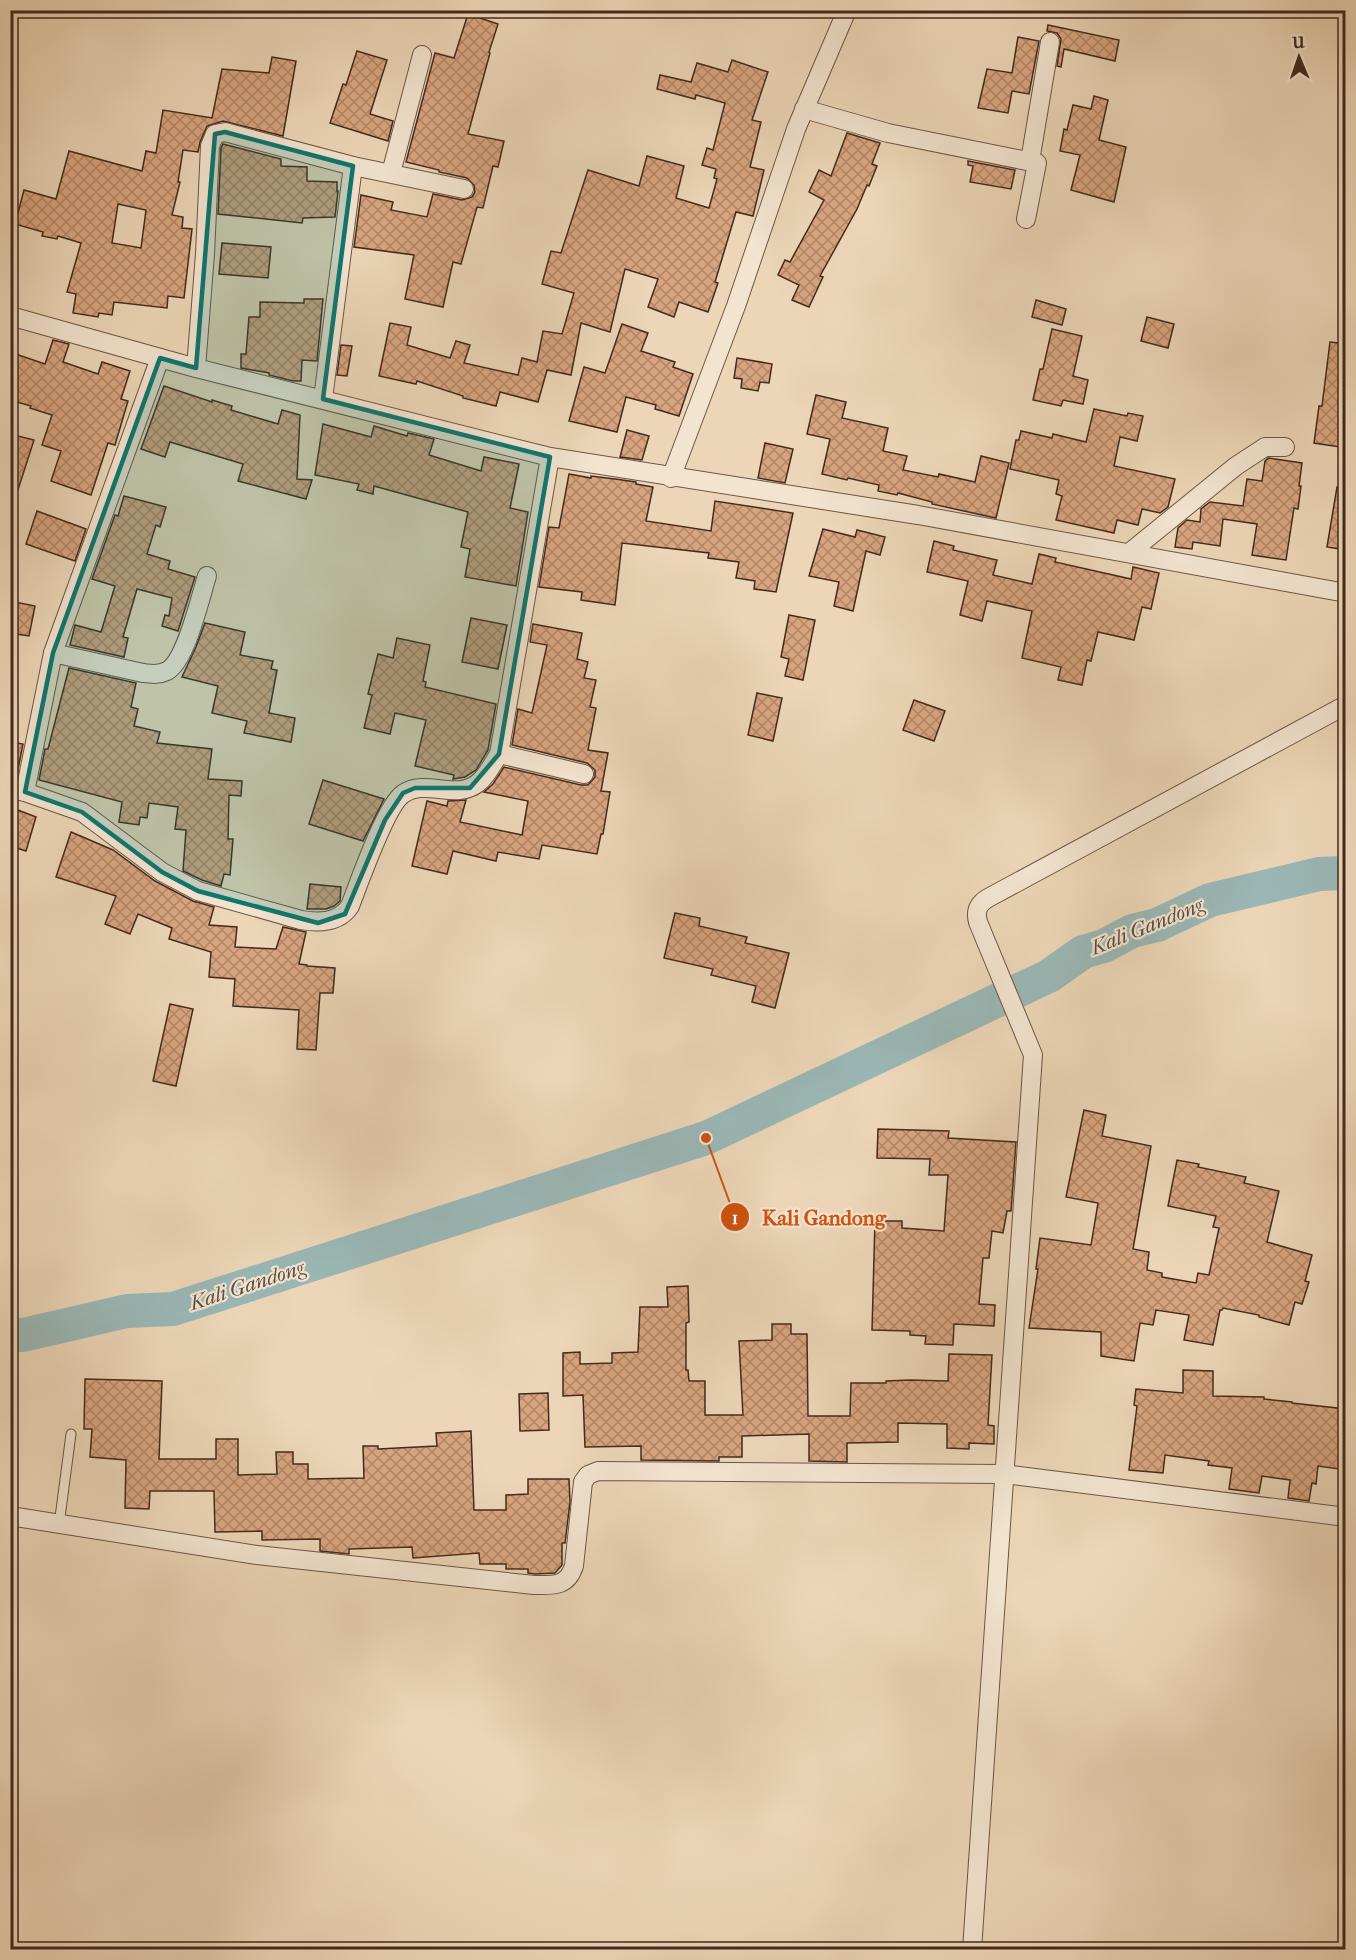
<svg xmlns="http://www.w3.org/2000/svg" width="1356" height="1960" font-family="'IM FELL French Canon',serif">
<defs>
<pattern id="building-cross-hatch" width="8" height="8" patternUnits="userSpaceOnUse" patternTransform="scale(1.5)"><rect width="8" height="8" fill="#d8a47f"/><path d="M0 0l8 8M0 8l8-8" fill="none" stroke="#b18667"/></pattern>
</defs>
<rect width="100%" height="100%" fill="#ecd6b7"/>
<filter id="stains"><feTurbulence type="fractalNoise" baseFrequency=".00333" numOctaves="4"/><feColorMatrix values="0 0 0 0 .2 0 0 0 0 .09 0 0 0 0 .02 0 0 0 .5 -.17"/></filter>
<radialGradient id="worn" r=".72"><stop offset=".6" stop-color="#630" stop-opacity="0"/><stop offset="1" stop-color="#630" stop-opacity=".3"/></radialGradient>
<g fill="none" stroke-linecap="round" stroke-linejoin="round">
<polyline stroke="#9ab7b5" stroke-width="34" points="10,1335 23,1335 127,1311 173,1309 706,1138 1049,976 1083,952 1104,946 1132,931 1157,925 1210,900 1319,874 1346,873"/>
</g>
<g fill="url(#building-cross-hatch)" stroke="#432a1d" stroke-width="1.5" fill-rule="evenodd">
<polygon points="468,14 498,24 489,52 490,53 468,134 504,141 498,167 493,166 483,208 477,207 461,264 453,262 443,307 405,299 414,255 354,247 361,195 393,202 391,210 427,217 433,194 462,200 472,197 475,192 474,185 467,178 439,172 439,170 406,162 435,53 454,58"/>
<polygon points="1048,25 1119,40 1115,61 1064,49 1061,67 1057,66 1061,39 1057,33 1047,31"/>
<polygon points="1018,37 1039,41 1029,94 1012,91 1008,113 978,108 987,69 1012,73"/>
<polygon points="357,51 387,60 370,114 393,121 388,141 330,123 343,84 346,85"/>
<path d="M272,57L296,61L283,136L223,121L207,126L200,142L198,152L183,150L178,182H180L172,215L183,217L182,228L192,229L184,298L168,296L167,308L114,302L112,315L99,313L98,317L73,313L76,294L67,292L81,243L58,236L57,239L42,236L43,232L15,224L24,190L56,199L69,151L142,171L146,151L156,153L163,110L212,118L222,69L269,73ZM118,204L146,210L141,248L112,243Z"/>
<polygon points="732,60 768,72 752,120 761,122 750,167 764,170 753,216 736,212 715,282 718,283 708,312 679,302 674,317 648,307 658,279 625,269 610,332 581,323 571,375 547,370 538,402 500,392 496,406 463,398 463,396 417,381 416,384 379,376 390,323 411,327 407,345 450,358 456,341 470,345 464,363 518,375 522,358 537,362 543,331 562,334 574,293 542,284 551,251 561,253 588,170 639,186 647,156 684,166 676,198 709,208 717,179 714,178 716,169 702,165 707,148 713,150 725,103 696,95 695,99 657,89 660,75 691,82 697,63 728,72"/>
<polygon points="1094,96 1108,100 1099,140 1126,147 1114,202 1071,190 1080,155 1060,151 1064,129 1067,130 1073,105 1091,109"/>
<polygon points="847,133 880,143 872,164 877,166 869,186 867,185 857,209 820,276 823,277 809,307 792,300 799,285 778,275 785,260 790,262 824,200 809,192 819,170 831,176"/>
<polygon points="223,144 281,159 281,166 307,167 307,181 337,182 337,191 338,191 335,217 303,218 302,223 218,214 221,148"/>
<polygon points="968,161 1015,170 1011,189 970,182 973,166 968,165"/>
<polygon points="222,243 271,247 268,278 219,274"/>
<polygon points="304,299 323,299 317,361 302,360 301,381 293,381 269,375 269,373 241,368 241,354 246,354 249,317 260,317 260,302 304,303"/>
<polygon points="1036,300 1066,309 1062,325 1032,317"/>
<polygon points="1147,317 1174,324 1168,348 1141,341"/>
<polygon points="622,324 648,333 641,351 675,362 673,367 693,374 679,416 655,409 656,405 626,397 617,432 569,421 584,367 605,373"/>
<polygon points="1052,329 1082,336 1073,376 1088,380 1083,404 1063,400 1061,406 1033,400 1040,369 1043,369"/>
<polygon points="53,340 69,344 63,362 98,374 102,362 130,371 121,399 128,401 115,445 108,443 91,495 51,481 61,451 42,445 52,415 30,408 31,406 10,400 10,352 45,364"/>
<polygon points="1330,342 1346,344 1346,425 1342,425 1340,447 1314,443 1319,406 1322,406"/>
<polygon points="341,345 352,346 347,376 337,375"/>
<polygon points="737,358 772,364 769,383 760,382 758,391 741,388 742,379 734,378"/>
<polygon points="164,386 212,402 212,400 232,406 231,410 278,424 282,410 300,415 297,479 312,480 306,499 238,481 243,464 170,442 165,457 141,449"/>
<polygon points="816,395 846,402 842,418 888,428 883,451 907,456 903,470 938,477 939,474 975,482 981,456 1009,463 996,518 932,504 932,502 898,493 897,495 878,491 879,485 848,478 847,480 822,474 830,439 807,434"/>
<polygon points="1094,409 1127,416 1128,413 1143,416 1137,441 1120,437 1114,466 1175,479 1168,507 1160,513 1142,509 1138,525 1117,520 1114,533 1056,520 1062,496 1056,494 1059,480 1010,469 1016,440 1019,440 1021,431 1052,438 1053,434 1086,442"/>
<polygon points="323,424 371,437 374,426 407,436 408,433 434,439 429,455 481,471 484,457 519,464 510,508 528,512 516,586 465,577 470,549 461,547 468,512 374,486 373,494 357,490 359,484 315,475"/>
<polygon points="627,430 649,436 642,460 620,457"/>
<polygon points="10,434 34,440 14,502 10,501"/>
<polygon points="765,443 793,449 785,483 758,478"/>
<polygon points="1268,458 1302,463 1299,486 1301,486 1298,509 1294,508 1286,560 1252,555 1257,524 1223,519 1220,546 1193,542 1192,549 1175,547 1178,528 1187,520 1200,522 1201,509 1210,502 1243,506 1247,479 1262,481 1265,461"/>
<polygon points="569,474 591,478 591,476 615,479 636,482 636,484 653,487 646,521 711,531 715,501 793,513 776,592 754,589 755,581 736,578 739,562 708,558 709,553 622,543 615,605 581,600 582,592 539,587 549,527 559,528"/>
<polygon points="1337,487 1346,488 1346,550 1327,547"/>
<polygon points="124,496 166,507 160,527 156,525 147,554 170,561 168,569 195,577 178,631 162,626 165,615 169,616 172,598 137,589 123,637 128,638 124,657 70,645 75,625 101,632 115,586 92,579 115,515 118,516"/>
<polygon points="37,511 86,529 75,561 26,544"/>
<polygon points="823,529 855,537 857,530 885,537 880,555 866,551 853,611 834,606 839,582 809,576"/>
<polygon points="934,541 954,546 953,550 997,560 993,575 1032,584 1039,554 1056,558 1055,562 1131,579 1133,567 1159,573 1151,609 1142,607 1134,640 1098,632 1091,661 1087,660 1082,685 1058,680 1061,667 1022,658 1032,611 987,601 982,621 960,615 968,581 927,572"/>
<polygon points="10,601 35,606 29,636 10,633"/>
<polygon points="789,615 815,620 803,680 785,676 789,659 781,657"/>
<polygon points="471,618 507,625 498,669 462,662"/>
<polygon points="205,623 245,632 240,655 273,661 271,669 277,670 269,713 295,718 291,742 244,733 247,721 212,713 218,686 182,677 196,647"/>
<polygon points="533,624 582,633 577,659 588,662 584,678 596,680 590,707 596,708 588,750 608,753 601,791 610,792 603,834 601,834 597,854 542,845 539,859 498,852 496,861 453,851 447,874 412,866 427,801 447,806 448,801 466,800 460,822 522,835 528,801 484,792 493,784 504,767 581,785 588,785 595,777 595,770 587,763 512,745 518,709 532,713 547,645 530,642"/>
<polygon points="397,638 430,645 423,681 426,682 425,687 496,704 488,750 476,770 465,777 453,779 454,775 415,766 426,720 395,713 390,734 364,728 372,695 368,694 378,654 393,658"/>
<polygon points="69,668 136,683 131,707 138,709 134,726 160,732 157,743 212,749 208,779 242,781 241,796 229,795 228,839 233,839 230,875 224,874 221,886 202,880 183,871 186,830 175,829 178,807 149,803 147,818 140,817 139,825 119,822 122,802 39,780 45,749 48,749"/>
<polygon points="757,693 782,698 773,741 748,735"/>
<polygon points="914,700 945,711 934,741 903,730"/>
<polygon points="10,742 23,744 17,774 10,773"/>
<polygon points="323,780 384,799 363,841 309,824"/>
<polygon points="10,807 36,817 26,851 10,846"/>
<polygon points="71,832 113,850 155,881 193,901 214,907 209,925 237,927 235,947 276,949 283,927 306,932 299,964 307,965 307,966 335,968 333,993 320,993 316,1050 297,1049 299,1010 233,1006 235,979 209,977 211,952 169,939 172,928 138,914 130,934 105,924 116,896 56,877"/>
<polygon points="310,884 341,887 340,901 334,906 326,909 307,909"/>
<polygon points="675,913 700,918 699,926 747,937 745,943 789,953 775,1008 752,1002 756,986 711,975 713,969 664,958"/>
<polygon points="170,1004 193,1009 176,1086 153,1081"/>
<polygon points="1084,1110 1106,1115 1102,1136 1151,1146 1133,1249 1149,1252 1147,1270 1162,1273 1162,1277 1196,1283 1198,1273 1209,1275 1219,1228 1213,1227 1216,1216 1168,1206 1177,1160 1199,1164 1198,1167 1246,1177 1244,1183 1279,1191 1267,1242 1312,1255 1305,1281 1309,1282 1302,1304 1295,1302 1289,1325 1259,1317 1259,1315 1223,1308 1222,1310 1220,1310 1213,1345 1184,1340 1189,1315 1156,1310 1153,1325 1140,1323 1134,1361 1101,1356 1101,1332 1029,1328 1038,1269 1036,1269 1040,1238 1091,1245 1098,1203 1066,1197"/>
<polygon points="878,1129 949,1131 948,1138 1016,1142 1011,1211 1007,1211 1003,1233 992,1231 989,1258 983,1258 979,1304 995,1305 994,1326 954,1324 953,1345 925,1344 926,1336 910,1335 910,1331 872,1330 875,1221 902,1221 902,1228 944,1231 948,1175 929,1175 930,1159 877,1158"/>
<polygon points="688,1286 689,1322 686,1323 686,1370 688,1370 689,1381 705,1381 705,1415 743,1415 739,1341 772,1340 772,1324 791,1324 791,1334 807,1334 808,1416 850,1416 851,1383 886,1383 886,1381 910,1380 948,1381 949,1354 992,1355 988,1425 994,1426 994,1444 969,1443 969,1449 947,1448 947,1424 898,1423 898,1442 847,1443 847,1462 809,1461 809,1434 742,1436 742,1457 719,1457 719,1461 641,1460 641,1446 585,1447 583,1395 563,1396 563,1353 580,1352 580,1364 612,1363 612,1353 638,1352 640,1307 668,1307 667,1287"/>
<polygon points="1183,1370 1213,1371 1213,1396 1264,1397 1264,1399 1292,1402 1292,1403 1346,1409 1346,1470 1318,1466 1316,1484 1312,1483 1309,1501 1288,1498 1290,1480 1262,1476 1259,1493 1229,1489 1232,1468 1208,1465 1209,1461 1165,1455 1163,1473 1129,1470 1137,1406 1134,1405 1136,1389 1183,1393"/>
<polygon points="85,1379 162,1381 159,1459 216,1459 216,1439 238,1439 238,1475 277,1474 276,1452 293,1452 293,1464 308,1464 308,1479 364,1478 363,1446 378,1446 378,1449 437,1446 436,1433 471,1431 474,1510 506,1510 506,1495 528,1494 528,1479 569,1479 570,1502 565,1543 562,1543 562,1565 555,1573 535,1574 528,1573 528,1569 506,1569 506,1564 480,1564 479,1553 413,1558 412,1547 349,1549 349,1554 320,1551 320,1539 262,1540 262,1531 215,1532 214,1491 150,1491 149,1509 125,1508 126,1460 90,1457 92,1429 84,1429"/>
<polygon points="548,1393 549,1430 520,1431 519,1394"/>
</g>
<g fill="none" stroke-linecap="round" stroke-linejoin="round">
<defs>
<polyline id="service" points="59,1525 71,1434"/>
<g id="minor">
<polyline points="804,109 888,133 1037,163 1026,219"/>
<polyline points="1030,161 1050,42"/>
<polyline points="391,173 422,55"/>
<polyline points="10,316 196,368 550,457 918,515 1346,593"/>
<polyline points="196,368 205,254 210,146 215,134 225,132 353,166 464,189"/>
<polyline points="323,399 353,166"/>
<polyline points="671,478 736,306 796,129 847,10"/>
<polyline points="1129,553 1236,466 1265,447 1285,447"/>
<path d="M53,653L143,673C152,674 159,675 167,671C186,661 200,598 207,576"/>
<polyline points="499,754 584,774"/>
<path d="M10,789L25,792L82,812L162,872L198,891L301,920C319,923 339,923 350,906C359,883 386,805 403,794C426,778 455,801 478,783C487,776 493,763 499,754L550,457"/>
<polyline points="25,792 53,653 160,358"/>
<path d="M10,1516L257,1555L534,1585C554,1585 567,1587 574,1566L583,1482L588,1475L598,1471L1004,1474L1346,1517"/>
<path d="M972,1950L1033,1055L978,922C975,911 978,904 988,898L1346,705"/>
</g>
</defs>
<use href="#service" stroke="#6d5544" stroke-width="11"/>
<use href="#minor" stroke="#6d5544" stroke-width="20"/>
<use href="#service" stroke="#f3e4d0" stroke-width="9"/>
<use href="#minor" stroke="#f3e4d0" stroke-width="18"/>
</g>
<path fill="#0f766e" fill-opacity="0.2" stroke="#0f766e" stroke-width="4.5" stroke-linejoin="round" d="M225,132L353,166L323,399L550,457L499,754L470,788H415L403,793L385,820L345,914L318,923L198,891L162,872L82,812L25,792L53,653L160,358L196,368L215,134Z"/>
<g text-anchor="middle" stroke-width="4.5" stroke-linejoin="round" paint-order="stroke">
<g font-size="21" font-style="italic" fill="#594d43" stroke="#f3e4d0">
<text transform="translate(1147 926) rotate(-22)" y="7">Kali Gandong</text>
<text transform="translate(247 1285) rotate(-18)" y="7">Kali Gandong</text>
</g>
</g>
<path fill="none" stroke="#cf520f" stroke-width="2" d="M706 1138L735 1217"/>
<g fill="#cf520f" stroke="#f3e4d0" stroke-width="2">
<circle cx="706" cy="1138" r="6"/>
<circle cx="735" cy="1217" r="15"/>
</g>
<g font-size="18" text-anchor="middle" font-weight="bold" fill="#fff">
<text x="735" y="1224">1</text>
</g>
<g font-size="21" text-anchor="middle" font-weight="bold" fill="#cf520f" stroke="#f3e4d0" stroke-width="4.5" stroke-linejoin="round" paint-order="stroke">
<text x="824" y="1225">Kali Gandong</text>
</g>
<rect width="1356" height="1960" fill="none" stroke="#ecd6b7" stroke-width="36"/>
<rect x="12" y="12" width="1332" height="1936" fill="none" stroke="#432a1d" stroke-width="3"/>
<rect x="18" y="18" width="1320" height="1924" fill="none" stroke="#432a1d" stroke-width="1.5"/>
<g transform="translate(1299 57) rotate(358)" stroke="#f3e4d0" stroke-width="4.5" paint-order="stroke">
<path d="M0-4.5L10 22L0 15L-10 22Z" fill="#432a1d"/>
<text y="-9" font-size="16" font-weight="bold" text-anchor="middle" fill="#432a1d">U</text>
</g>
<rect width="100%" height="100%" filter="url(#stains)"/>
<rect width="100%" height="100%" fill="url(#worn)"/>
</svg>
